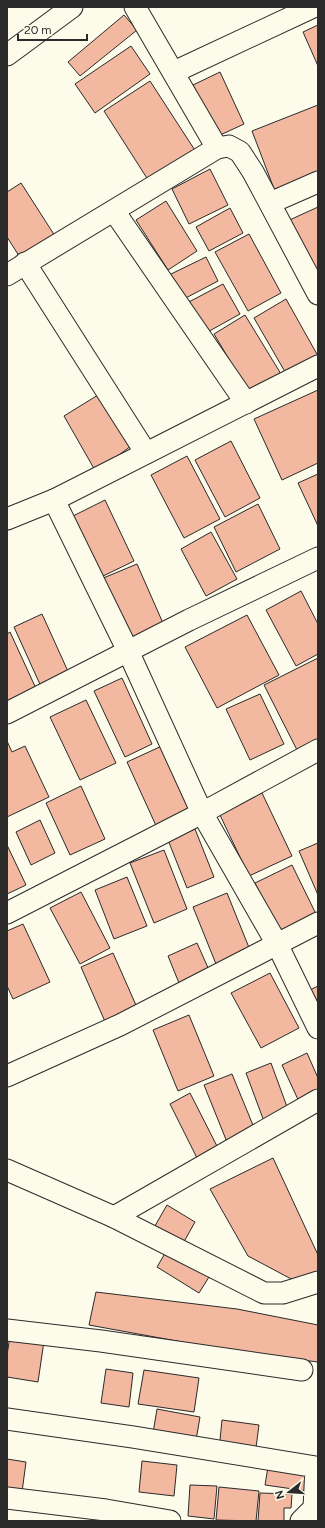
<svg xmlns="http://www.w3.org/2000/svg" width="325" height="1528" font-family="Figtree,sans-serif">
<rect width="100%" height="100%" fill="#fdfbea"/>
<g fill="#f2b8a0" stroke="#2b2b2b">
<polygon points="124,15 137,30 80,76 68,62"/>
<polygon points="318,25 318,66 303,32"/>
<polygon points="131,46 150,74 95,113 75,84"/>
<polygon points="220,72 244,124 216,137 193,85"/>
<polygon points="150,81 198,155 152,186 104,111"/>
<polygon points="318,105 318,178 276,194 252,131"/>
<polygon points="210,169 228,205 189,224 172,189"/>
<polygon points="21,183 55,236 21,259 7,237 7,192"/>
<polygon points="166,201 197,251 168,270 136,220"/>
<polygon points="318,207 318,277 283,223"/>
<polygon points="230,208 243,233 209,251 196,227"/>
<polygon points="249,234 281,293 248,311 215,252"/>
<polygon points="206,257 218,281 182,300 169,275"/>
<polygon points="223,284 240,314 204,334 187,303"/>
<polygon points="286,299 318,356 288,377 254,318"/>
<polygon points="245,315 281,374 249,393 214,334"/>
<polygon points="318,390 318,463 282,480 254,419"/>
<polygon points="98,395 131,446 96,472 64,416"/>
<polygon points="231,441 260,498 225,517 195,460"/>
<polygon points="187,456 220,519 184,538 151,475"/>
<polygon points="318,474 318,526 298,483"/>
<polygon points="105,500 134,561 101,577 71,517"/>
<polygon points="258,504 280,549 236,572 214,527"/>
<polygon points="211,532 237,579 206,596 181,549"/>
<polygon points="137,564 166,630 130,646 101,579"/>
<polygon points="301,591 318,624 318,654 296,666 266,610"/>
<polygon points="42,614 71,678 43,691 14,627"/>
<polygon points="247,615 279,675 217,708 185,647"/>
<polygon points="10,632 39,695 7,710 7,634"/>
<polygon points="318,658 318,742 298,752 264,685"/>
<polygon points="122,678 152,744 125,757 94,691"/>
<polygon points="260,694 284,744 250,760 226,709"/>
<polygon points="86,700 116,763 80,780 50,717"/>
<polygon points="7,741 12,752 25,746 49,797 7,817"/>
<polygon points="164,745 195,813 158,830 127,762"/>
<polygon points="81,786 105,839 70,855 46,803"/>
<polygon points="262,793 292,856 249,876 219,813"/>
<polygon points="40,820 55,853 31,865 16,832"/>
<polygon points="195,829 214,877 187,888 168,840"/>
<polygon points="318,843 318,895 299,851"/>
<polygon points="7,845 26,885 7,894"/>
<polygon points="164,850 187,909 154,923 130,863"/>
<polygon points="292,865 316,914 279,932 255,883"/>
<polygon points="127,877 147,926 114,939 95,890"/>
<polygon points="81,892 110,948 80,964 50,908"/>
<polygon points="227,893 252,955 218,969 193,907"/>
<polygon points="23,924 50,982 13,999 7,986 7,931"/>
<polygon points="197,943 209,970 179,983 168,956"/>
<polygon points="113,953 139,1012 107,1026 81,967"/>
<polygon points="270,973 299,1028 261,1048 231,993"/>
<polygon points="318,986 318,1007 310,990"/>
<polygon points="189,1015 214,1076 178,1091 153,1030"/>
<polygon points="307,1053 318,1078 318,1098 301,1106 282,1065"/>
<polygon points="271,1063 290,1115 265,1124 246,1073"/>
<polygon points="232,1074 257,1135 229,1147 204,1085"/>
<polygon points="190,1093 221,1154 200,1164 170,1104"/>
<polygon points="273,1158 318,1255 318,1271 295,1281 248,1256 210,1189"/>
<polygon points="167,1205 195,1222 181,1247 152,1231"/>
<polygon points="167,1250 209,1277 199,1293 157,1267"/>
<polygon points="96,1292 237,1309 318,1325 318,1362 237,1352 89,1325"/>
<polygon points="10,1336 44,1341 38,1382 7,1377 7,1355"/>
<polygon points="106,1369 133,1373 129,1407 101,1403"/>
<polygon points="144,1370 199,1378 194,1412 138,1404"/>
<polygon points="157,1409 200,1417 195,1446 152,1439"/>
<polygon points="222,1420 259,1425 255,1455 219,1450"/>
<polygon points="7,1459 26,1462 22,1492 7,1490"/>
<polygon points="142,1461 177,1465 174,1496 139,1492"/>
<polygon points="269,1461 311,1468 307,1491 265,1485"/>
<polygon points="190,1485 217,1486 214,1519 188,1516"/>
<polygon points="219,1487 259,1491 256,1521 216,1520"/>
<polygon points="260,1493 292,1494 291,1508 284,1508 284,1521 258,1521"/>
</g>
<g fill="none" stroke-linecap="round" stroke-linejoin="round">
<defs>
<g id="street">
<polyline points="135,7 217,148 229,146 240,152 253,172 318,294"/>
<polyline points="7,55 72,7"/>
<polyline points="174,72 313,7"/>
<polyline points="270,203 318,182"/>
<polyline points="114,211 246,403"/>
<polyline points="25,263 146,453"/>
<polyline points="7,275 217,148"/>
<polyline points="54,500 128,651 202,813 277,944 318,1028"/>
<polyline points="7,519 54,500 318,366"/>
<polyline points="7,713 189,620 318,558"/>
<polyline points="7,913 202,813 318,750"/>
<polyline points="7,1076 120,1025 318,923"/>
<polyline points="7,1170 114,1217 264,1293 283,1293 318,1282"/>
<polyline points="114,1217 318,1100"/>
<polyline points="7,1330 101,1341 302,1370"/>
<polyline points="7,1419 133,1437 316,1467 314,1508 301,1521"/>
<polyline points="7,1498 106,1510 170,1521"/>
</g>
</defs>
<use href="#street" stroke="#2b2b2b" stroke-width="23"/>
<use href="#street" stroke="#fdfbea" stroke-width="21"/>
</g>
<rect width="325" height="1528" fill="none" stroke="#2b2b2b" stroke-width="16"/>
<g transform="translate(289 1492) rotate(253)" stroke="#fdfbea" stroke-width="3" paint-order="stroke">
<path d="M0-3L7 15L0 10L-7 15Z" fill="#2b2b2b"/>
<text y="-6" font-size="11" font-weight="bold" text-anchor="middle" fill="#2b2b2b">N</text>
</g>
<path d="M18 34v6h69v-6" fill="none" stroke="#2b2b2b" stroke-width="2"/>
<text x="24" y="34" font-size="12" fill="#2b2b2b" stroke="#fdfbea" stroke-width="3" paint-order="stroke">20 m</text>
</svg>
